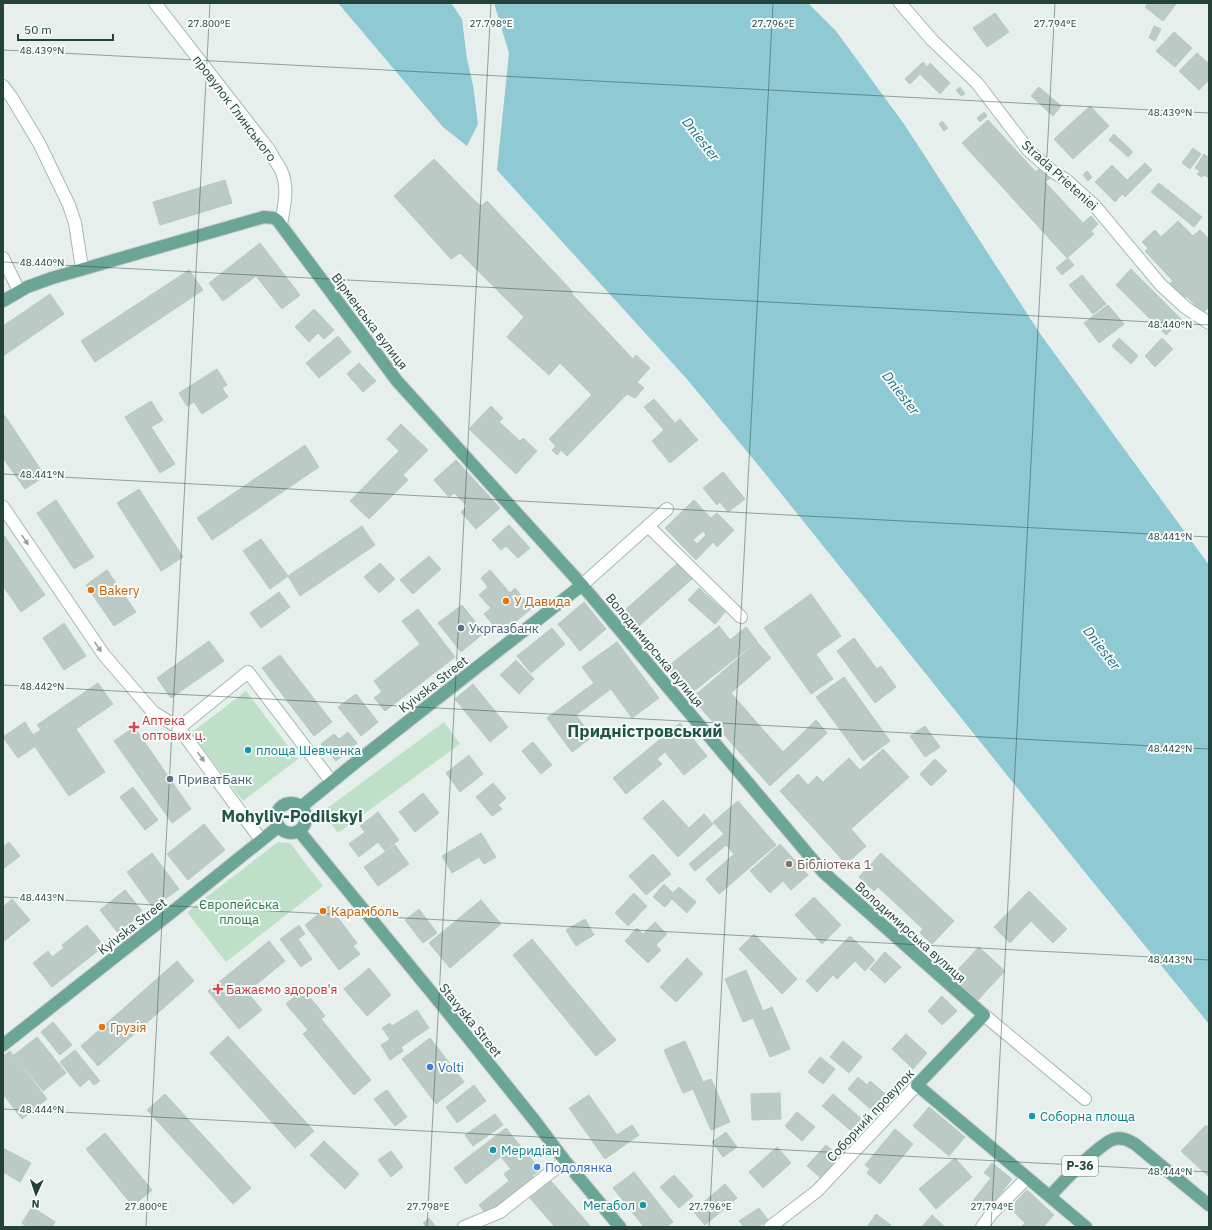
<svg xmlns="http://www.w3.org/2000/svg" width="1212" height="1230" font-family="'IBM Plex Sans',sans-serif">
<rect width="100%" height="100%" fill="#e6efeb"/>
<g fill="#bfe0c8">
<polygon points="246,691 298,759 243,801 191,733"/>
<polygon points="444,722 460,744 338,833 322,812"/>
<polygon points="278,842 290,843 323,886 226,962 187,912"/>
</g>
<g fill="#8ec9d4">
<polygon points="338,3 451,3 462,19 467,59 473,85 478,124 467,146 443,127"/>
<polygon points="494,3 808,3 836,31 904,124 1041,335 1209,565 1209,1024 1088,876 759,466 686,378 497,170 509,53"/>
</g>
<g fill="#bbcac4" stroke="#b8c9c2" fill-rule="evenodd">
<polygon points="1148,3 1177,3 1163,21 1145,7"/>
<polygon points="995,13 1009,32 987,47 973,28"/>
<polygon points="1154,26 1161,29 1155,41 1149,38"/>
<polygon points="1174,32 1192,48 1175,67 1156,51"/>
<polygon points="1197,53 1209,64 1209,80 1199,90 1179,71"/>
<polygon points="923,62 927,67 930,63 950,83 940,94 920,74 910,84 905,79"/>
<polygon points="960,87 965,94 961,96 956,90"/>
<polygon points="1039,87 1061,106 1053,116 1031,96"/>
<polygon points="1090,106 1109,126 1073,159 1054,139"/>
<polygon points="984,112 987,116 980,122 977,118"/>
<polygon points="988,120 1036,172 1041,167 1050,178 1045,182 1083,223 1091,216 1098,224 1091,231 1094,234 1067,258 962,143"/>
<polygon points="942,121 948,128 944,131 939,124"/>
<polygon points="1114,134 1133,152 1128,157 1109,140"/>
<polygon points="1193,148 1201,154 1190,169 1182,163"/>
<polygon points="1204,154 1209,158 1209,178 1204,175 1202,177 1197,174 1200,171 1195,168"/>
<polygon points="434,159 476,202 481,206 487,201 572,291 572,294 633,359 636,355 650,368 637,382 644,388 635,398 627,394 609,377 592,395 560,363 549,375 507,337 524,317 460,253 451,259 394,196"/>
<polygon points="1145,163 1152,170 1125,197 1122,194 1115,202 1095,182 1112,165 1127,180"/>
<polygon points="1087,171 1092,177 1088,181 1083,175"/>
<polygon points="225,180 232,203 160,225 153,202"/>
<polygon points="1159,183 1202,217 1194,227 1151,192"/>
<polygon points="1178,221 1193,236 1200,230 1209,239 1209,307 1203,313 1186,296 1182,300 1168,285 1173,281 1145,251 1148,248 1142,242 1155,230 1161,237"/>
<polygon points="260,243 300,295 282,309 256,276 223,301 209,283"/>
<polygon points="1068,258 1074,265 1062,275 1056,268"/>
<polygon points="1131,269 1182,320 1166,335 1116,285"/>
<polygon points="189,270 203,290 95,362 81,341"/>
<polygon points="1082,275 1106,304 1093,314 1069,285"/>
<polygon points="50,294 64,314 3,356 3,326"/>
<polygon points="1108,305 1124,324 1099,343 1084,323"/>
<polygon points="314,309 334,330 324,339 318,333 309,342 295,327"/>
<polygon points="338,336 351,352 319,378 306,363"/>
<polygon points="1119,338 1138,356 1131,364 1112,346"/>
<polygon points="1162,338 1173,349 1155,367 1145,356"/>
<polygon points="359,363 376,381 363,392 347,374"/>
<polygon points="217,369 227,385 222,388 228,397 202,414 194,402 187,406 179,393"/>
<polygon points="609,377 627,394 567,456 561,450 557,455 552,450 556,446 549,439"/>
<polygon points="654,399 675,423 680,419 698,440 670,463 652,441 664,430 644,407"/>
<polygon points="151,401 163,420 151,427 175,464 160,473 125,417"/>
<polygon points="491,406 503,418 499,422 520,441 523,438 537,451 516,474 469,429"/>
<polygon points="3,413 45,476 25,489 3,458"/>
<polygon points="401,424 428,450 403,475 408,480 369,519 350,501 399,451 387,439"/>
<polygon points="305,445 319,467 212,540 197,518"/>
<polygon points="456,460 500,508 476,529 461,512 467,506 454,493 449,497 434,480"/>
<polygon points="723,472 745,499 728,512 720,502 717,505 703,488"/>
<polygon points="139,489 183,557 161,571 117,503"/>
<polygon points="56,500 94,557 74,569 37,513"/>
<path d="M694,500L711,518L717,513L734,530L717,547L713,542L696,560L665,528ZM703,531L706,535L697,544L693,540Z"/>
<polygon points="509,525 530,548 518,558 506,546 501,550 492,540"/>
<polygon points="362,526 375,545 300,596 288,576"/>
<polygon points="3,534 45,595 21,612 3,586"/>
<polygon points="261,539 288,576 270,589 243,551"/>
<polygon points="429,556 441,569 413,594 400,580"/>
<polygon points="679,562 693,578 639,626 625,610"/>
<polygon points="380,563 395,579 379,593 364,577"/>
<polygon points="107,570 136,612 114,626 86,585"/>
<polygon points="490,570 510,593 515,588 532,608 501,634 484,614 491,608 479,595 488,587 481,578"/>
<polygon points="699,588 725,612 715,624 688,600"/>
<polygon points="279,592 290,607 261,628 250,613"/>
<polygon points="811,594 841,636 816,654 833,679 811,694 764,628"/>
<polygon points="584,602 606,629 580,651 558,624"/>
<polygon points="462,605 484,633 461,652 438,623"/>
<polygon points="418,609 455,657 385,711 374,698 382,692 374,681 420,644 402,621"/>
<polygon points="64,623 86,656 64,670 43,638"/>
<polygon points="719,626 730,640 746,627 757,641 689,695 667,667"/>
<polygon points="552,628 565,644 531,673 517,656"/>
<polygon points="854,638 877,669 881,666 896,687 875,703 837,651"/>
<polygon points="209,641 224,661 171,698 157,678"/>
<polygon points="617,642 659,698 632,718 611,689 576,715 592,737 572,752 547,718 594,683 582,667"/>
<polygon points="757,642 771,658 731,693 759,725 734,746 692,698"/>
<polygon points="280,655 332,722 314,736 262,668"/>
<polygon points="516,660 534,679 519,694 500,675"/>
<polygon points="844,677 890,741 863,761 816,697"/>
<polygon points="98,683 113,704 54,744 49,737 18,758 3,737 25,722 33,735 41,730 37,725"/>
<polygon points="473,684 508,727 490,742 455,699"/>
<polygon points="356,694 378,722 361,736 338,707"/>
<polygon points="816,720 827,733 770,786 734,746 759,725 783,752"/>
<polygon points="680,723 707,756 684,775 665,752 657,759 662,764 626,794 613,778"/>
<polygon points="925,726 940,747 925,757 910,736"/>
<polygon points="134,727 191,809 172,823 114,741"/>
<polygon points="76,729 105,772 69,796 35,747 49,737 54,744"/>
<polygon points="348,732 357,743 336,761 321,744 334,734 339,739"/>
<polygon points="533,742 552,765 541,774 522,751"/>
<polygon points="883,749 909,777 851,829 866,846 846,864 780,791 798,774 808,785 817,776 823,782 849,758 860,770"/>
<polygon points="469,755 483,774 460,792 446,773"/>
<polygon points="935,759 947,771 931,786 920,774"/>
<polygon points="493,783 506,798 498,805 502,809 492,816 476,797"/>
<polygon points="133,787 158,820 145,830 120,797"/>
<polygon points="423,793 439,813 415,832 399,812"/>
<polygon points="663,800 689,828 704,814 713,824 678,857 643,818"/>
<polygon points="738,801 776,845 719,894 706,879 734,854 726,845 695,871 689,864 724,834 713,822"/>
<polygon points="378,812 399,840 385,851 378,842 359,857 349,844 365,832 360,826"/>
<polygon points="204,824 225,850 188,880 167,854"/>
<polygon points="481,833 496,857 484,864 479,857 452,873 442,856"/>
<polygon points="9,842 20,856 3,869 3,847"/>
<polygon points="780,844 808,875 791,890 783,881 770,893 750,871"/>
<polygon points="395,845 409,864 378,886 364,867"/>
<polygon points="152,853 179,889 153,908 127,872"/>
<polygon points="881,853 954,921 932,944 920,933 923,929 878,887 874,891 859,877"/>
<polygon points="653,854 671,874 646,895 629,876"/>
<polygon points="664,884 673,893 679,887 696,902 687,913 672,899 665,907 653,897"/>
<polygon points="125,890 143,912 118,933 100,910"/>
<polygon points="1029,891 1067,929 1053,943 1031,921 1010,943 994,927"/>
<polygon points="634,893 647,906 628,926 615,913"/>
<polygon points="814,897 841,925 822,944 795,915"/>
<polygon points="12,899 30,920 3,942 3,907"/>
<polygon points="481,900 501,924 450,968 429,943"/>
<polygon points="329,906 357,943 353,946 360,954 339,970 305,925"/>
<polygon points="419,909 437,933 423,943 405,920"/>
<polygon points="585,919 594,935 576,946 566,930"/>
<polygon points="655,922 667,934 656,945 661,950 648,963 625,941 637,928 643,934"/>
<polygon points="87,925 104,946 52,987 33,963 48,951 52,957 64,948 62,945"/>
<polygon points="299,925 305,934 298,939 312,959 301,967 280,939"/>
<polygon points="754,934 797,979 782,994 739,949"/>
<polygon points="850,936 875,960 865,971 855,961 837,979 833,975 817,992 806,981"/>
<polygon points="532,939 616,1040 596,1056 513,955"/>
<polygon points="269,941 285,961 247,992 262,1010 239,1029 208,991"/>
<polygon points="979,947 1005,971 976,1002 950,978"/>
<polygon points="885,952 901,967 885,983 870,969"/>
<polygon points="687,958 703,974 676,1002 660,987"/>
<polygon points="177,961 194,981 98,1066 81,1046"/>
<polygon points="369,968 391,995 367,1016 344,989"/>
<polygon points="746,970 763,1011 772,1007 790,1049 770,1057 753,1018 743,1022 725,979"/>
<polygon points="303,989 325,1016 321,1019 371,1080 354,1095 303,1034 308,1030 286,1004"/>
<polygon points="942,996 957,1011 942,1025 928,1011"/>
<polygon points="417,1010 429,1028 401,1047 403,1051 390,1060 381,1045 390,1039 382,1028 390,1023 392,1026"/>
<polygon points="53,1022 72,1045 60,1055 41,1032"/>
<polygon points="906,1034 927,1053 913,1069 892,1049"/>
<polygon points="228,1036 314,1131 295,1148 210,1053"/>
<polygon points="37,1037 66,1073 43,1091 14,1055"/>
<polygon points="430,1038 464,1082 436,1104 402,1059"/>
<polygon points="685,1041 703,1082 711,1079 730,1122 711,1130 693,1089 683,1093 664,1050"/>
<polygon points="843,1041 862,1057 849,1073 830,1057"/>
<polygon points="75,1050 100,1081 94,1085 89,1079 80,1087 60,1062"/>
<polygon points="10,1051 47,1099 22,1119 3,1094 3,1056"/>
<polygon points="820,1057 835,1069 823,1084 808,1072"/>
<polygon points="858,1077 867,1085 870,1081 890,1098 876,1114 848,1089"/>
<polygon points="474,1085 486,1101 457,1123 446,1107"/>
<polygon points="387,1090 407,1117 395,1126 374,1099"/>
<polygon points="780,1093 781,1119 752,1120 751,1094"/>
<polygon points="165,1094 251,1188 233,1204 147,1110"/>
<polygon points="833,1094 866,1123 856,1135 822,1106"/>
<polygon points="589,1095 617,1135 632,1125 639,1135 605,1159 569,1108"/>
<polygon points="929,1107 965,1137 949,1156 913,1126"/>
<polygon points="797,1112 815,1127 802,1141 785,1126"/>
<polygon points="495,1114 503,1125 473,1146 465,1135"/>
<polygon points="1206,1125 1209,1128 1209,1177 1181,1151"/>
<polygon points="506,1128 518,1143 466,1184 454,1168"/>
<polygon points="895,1129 913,1144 880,1184 867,1173 870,1169 865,1165"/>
<polygon points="726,1132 737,1147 723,1157 712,1142"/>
<polygon points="105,1133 152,1190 133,1206 86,1149"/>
<polygon points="324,1141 359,1174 345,1189 310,1155"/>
<polygon points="518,1143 528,1155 511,1169 501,1157"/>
<polygon points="826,1145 840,1157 821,1178 807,1166"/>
<polygon points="777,1147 791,1163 763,1188 749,1172"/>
<polygon points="3,1148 31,1163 20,1182 3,1172 5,1168 3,1166"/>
<polygon points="391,1151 403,1167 391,1177 378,1160"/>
<polygon points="528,1155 540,1170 532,1176 535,1179 488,1216 479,1205 509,1181 504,1174"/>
<polygon points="955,1158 972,1177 936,1209 919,1189"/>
<polygon points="992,1163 1012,1179 985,1213 972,1202 991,1178 984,1173"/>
<polygon points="634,1172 673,1222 666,1227 644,1227 613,1188"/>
<polygon points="674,1175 693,1196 679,1208 660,1187"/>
<polygon points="551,1181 591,1227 555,1227 530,1198"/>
<polygon points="725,1184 737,1198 705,1225 693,1211"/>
<polygon points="1027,1190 1054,1215 1043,1227 1021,1227 1025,1223 1010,1208"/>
<polygon points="32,1207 55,1222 52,1227 27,1227 22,1223"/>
<polygon points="759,1208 768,1220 758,1227 744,1227 739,1221"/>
<polygon points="876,1214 891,1225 889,1227 867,1227"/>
<polygon points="932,1215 945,1227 922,1227"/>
<polygon points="429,1218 436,1227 426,1227 423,1223"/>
</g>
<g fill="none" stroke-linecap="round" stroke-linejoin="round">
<defs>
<g id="minor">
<path d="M155,3L270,151C273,158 278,164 281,170C289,187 284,207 281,224"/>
<polyline points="900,3 932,40 977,83 1029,151 1052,171 1066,180 1095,206 1160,284 1186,308 1209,323"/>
<polyline points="3,86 12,98 39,143 69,205 75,223 82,268"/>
<polyline points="3,258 19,291"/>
<polyline points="3,507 104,655 153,712 179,728 261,840"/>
<polyline points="648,526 741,617"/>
<polyline points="582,585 667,509"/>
<polyline points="179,728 248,672 331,781"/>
<polyline points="984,1015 1085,1099"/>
<polyline points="464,1227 500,1212 565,1161"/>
<polyline points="770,1227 817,1191 917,1085"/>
<polyline points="982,1227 992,1213 1027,1178"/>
</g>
<g id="major">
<polyline points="3,301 27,287 52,278 264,217 274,218 278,221 397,381 582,585 823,872 984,1015 917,1085 1086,1227"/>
<circle cx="291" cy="818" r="15"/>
<polyline points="301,807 350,767 582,585"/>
<polyline points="299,831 441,1004 535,1121 565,1161 620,1227"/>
<polyline points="3,1045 172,912 278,827"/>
<path d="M1050,1196C1061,1184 1099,1144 1114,1139C1122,1137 1128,1140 1135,1144L1209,1205"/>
</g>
</defs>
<use href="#minor" stroke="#a8b8b2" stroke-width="14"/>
<use href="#major" stroke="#c2cac8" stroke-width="14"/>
<use href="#minor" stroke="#fff" stroke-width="12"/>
<use href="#major" stroke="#6aa596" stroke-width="12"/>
</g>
<defs><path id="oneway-solid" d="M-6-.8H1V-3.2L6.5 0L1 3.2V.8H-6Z"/></defs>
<g fill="#92a09c">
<use href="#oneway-solid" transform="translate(25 540) rotate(56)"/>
<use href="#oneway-solid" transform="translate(98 647) rotate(56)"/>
<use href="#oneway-solid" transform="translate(201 757) rotate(54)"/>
</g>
<path fill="none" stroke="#24423a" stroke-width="1" stroke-opacity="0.45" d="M3,50L1209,113M3,262L1209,325M3,474L1209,537M3,685L1209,749M3,897L1209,960M3,1109L1209,1172M146,1227L210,3M427,1227L491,3M709,1227L773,3M991,1227L1055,3"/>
<g fill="#e8710a" stroke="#f7fbf9" stroke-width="1.5">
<circle cx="91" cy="590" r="4"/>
<circle cx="506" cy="601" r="4"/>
<circle cx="323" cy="911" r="4"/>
<circle cx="102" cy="1027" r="4"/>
</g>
<g fill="#5c6f8a" stroke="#f7fbf9" stroke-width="1.5">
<circle cx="461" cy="628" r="4"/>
<circle cx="170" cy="779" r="4"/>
</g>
<g fill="#e0444e" stroke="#f7fbf9" stroke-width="1.5">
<path d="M132 721h4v4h4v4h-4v4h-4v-4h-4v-4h4z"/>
<path d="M216 983h4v4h4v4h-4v4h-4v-4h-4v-4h4z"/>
</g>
<g fill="#0f9aa8" stroke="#f7fbf9" stroke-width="1.5">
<circle cx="248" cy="750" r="4"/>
<circle cx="1032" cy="1116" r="4"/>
<circle cx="493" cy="1150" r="4"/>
<circle cx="643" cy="1205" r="4"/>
</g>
<circle fill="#8d6e63" stroke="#f7fbf9" stroke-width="1.5" cx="789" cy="864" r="4"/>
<g fill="#3f7fe0" stroke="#f7fbf9" stroke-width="1.5">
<circle cx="430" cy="1067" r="4"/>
<circle cx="537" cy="1167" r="4"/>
</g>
<g text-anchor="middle" stroke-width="4" stroke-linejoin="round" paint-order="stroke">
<rect fill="#f7fbf9" stroke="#637a73" stroke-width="1" x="1062" y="1156" width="36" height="20" rx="3"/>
<g font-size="12" font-weight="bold" fill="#24423a">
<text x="1080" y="1170">Р-36</text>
</g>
<g font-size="13" fill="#24423a" stroke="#f7fbf9">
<text transform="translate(235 108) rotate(53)" y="5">провулок Глинського</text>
<text transform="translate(1060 175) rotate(42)" y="5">Strada Prieteniei</text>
<text transform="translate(370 321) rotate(53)" y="5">Вірменська вулиця</text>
<text transform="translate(655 650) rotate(50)" y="5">Володимирська вулиця</text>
<text transform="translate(433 684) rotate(-38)" y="5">Kyivska Street</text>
<text transform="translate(132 926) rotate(-38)" y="5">Kyivska Street</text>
<text transform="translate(911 932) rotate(42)" y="5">Володимирська вулиця</text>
<text transform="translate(471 1020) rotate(51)" y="5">Stavyska Street</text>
<text transform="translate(870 1115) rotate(-47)" y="5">Соборний провулок</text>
</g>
<g font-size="13" fill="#c56008" stroke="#f7fbf9" text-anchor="start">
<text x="99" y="595">Bakery</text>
<text x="514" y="606">У Давида</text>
<text x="331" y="916">Карамболь</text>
<text x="110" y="1032">Грузія</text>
</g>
<g font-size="13" fill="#4e5e75" stroke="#f7fbf9" text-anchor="start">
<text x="469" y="633">Укргазбанк</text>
<text x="178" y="784">ПриватБанк</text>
</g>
<g font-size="13" fill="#be3a42" stroke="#f7fbf9" text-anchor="start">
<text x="142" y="725">Аптека<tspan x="142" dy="15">оптових ц.</tspan></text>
<text x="226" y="994">Бажаємо здоров'я</text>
</g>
<g font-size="13" fill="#0d838f" stroke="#f7fbf9" text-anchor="start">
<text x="256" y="755">площа Шевченка</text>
<text x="1040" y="1121">Соборна площа</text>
<text x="501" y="1155">Меридіан</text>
<text x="635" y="1210" text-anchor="end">Мегабол</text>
</g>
<g font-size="13" fill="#785e54" stroke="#f7fbf9" text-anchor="start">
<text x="797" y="869">Бібліотека 1</text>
</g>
<g font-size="13" fill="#2d7a4b" stroke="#f7fbf9">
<text x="239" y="909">Європейська<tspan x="239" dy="15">площа</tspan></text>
</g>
<g font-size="13" fill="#366cbe" stroke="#f7fbf9" text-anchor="start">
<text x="438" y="1072">Volti</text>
<text x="545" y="1172">Подолянка</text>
</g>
<g font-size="14" font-style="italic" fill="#1c6f80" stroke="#f7fbf9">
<text transform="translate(701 139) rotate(52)" y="5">Dniester</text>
<text transform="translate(901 393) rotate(52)" y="5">Dniester</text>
<text transform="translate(1102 648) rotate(52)" y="5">Dniester</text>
</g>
<g font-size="17" font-weight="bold" fill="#1f5548" stroke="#f7fbf9">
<text x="645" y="737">Придністровський</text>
<text x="292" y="822">Mohyliv-Podilskyi</text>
</g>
</g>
<g font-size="10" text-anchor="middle" fill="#24423a" stroke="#f7fbf9" stroke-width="4" stroke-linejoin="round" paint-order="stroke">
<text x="209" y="27">27.800°E</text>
<text x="491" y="27">27.798°E</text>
<text x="773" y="27">27.796°E</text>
<text x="1055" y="27">27.794°E</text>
<text x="42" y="54">48.439°N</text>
<text x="1170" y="116">48.439°N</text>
<text x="42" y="266">48.440°N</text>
<text x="1170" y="328">48.440°N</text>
<text x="42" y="478">48.441°N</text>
<text x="1170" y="540">48.441°N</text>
<text x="42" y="690">48.442°N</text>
<text x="1170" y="752">48.442°N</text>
<text x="42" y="901">48.443°N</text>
<text x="1170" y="963">48.443°N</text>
<text x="42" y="1113">48.444°N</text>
<text x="1170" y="1175">48.444°N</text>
<text x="146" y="1210">27.800°E</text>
<text x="428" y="1210">27.798°E</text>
<text x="710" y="1210">27.796°E</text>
<text x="992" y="1210">27.794°E</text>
</g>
<rect width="1212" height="1230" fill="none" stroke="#24423a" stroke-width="8"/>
<g transform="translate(36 1194) rotate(183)" stroke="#f7fbf9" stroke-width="3" paint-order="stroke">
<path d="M0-3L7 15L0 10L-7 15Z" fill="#24423a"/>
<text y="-6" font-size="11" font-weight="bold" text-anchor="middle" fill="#24423a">N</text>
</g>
<path d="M18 34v6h95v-6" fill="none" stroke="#24423a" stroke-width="2"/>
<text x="24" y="34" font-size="12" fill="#24423a" stroke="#f7fbf9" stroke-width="3" paint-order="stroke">50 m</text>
</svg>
